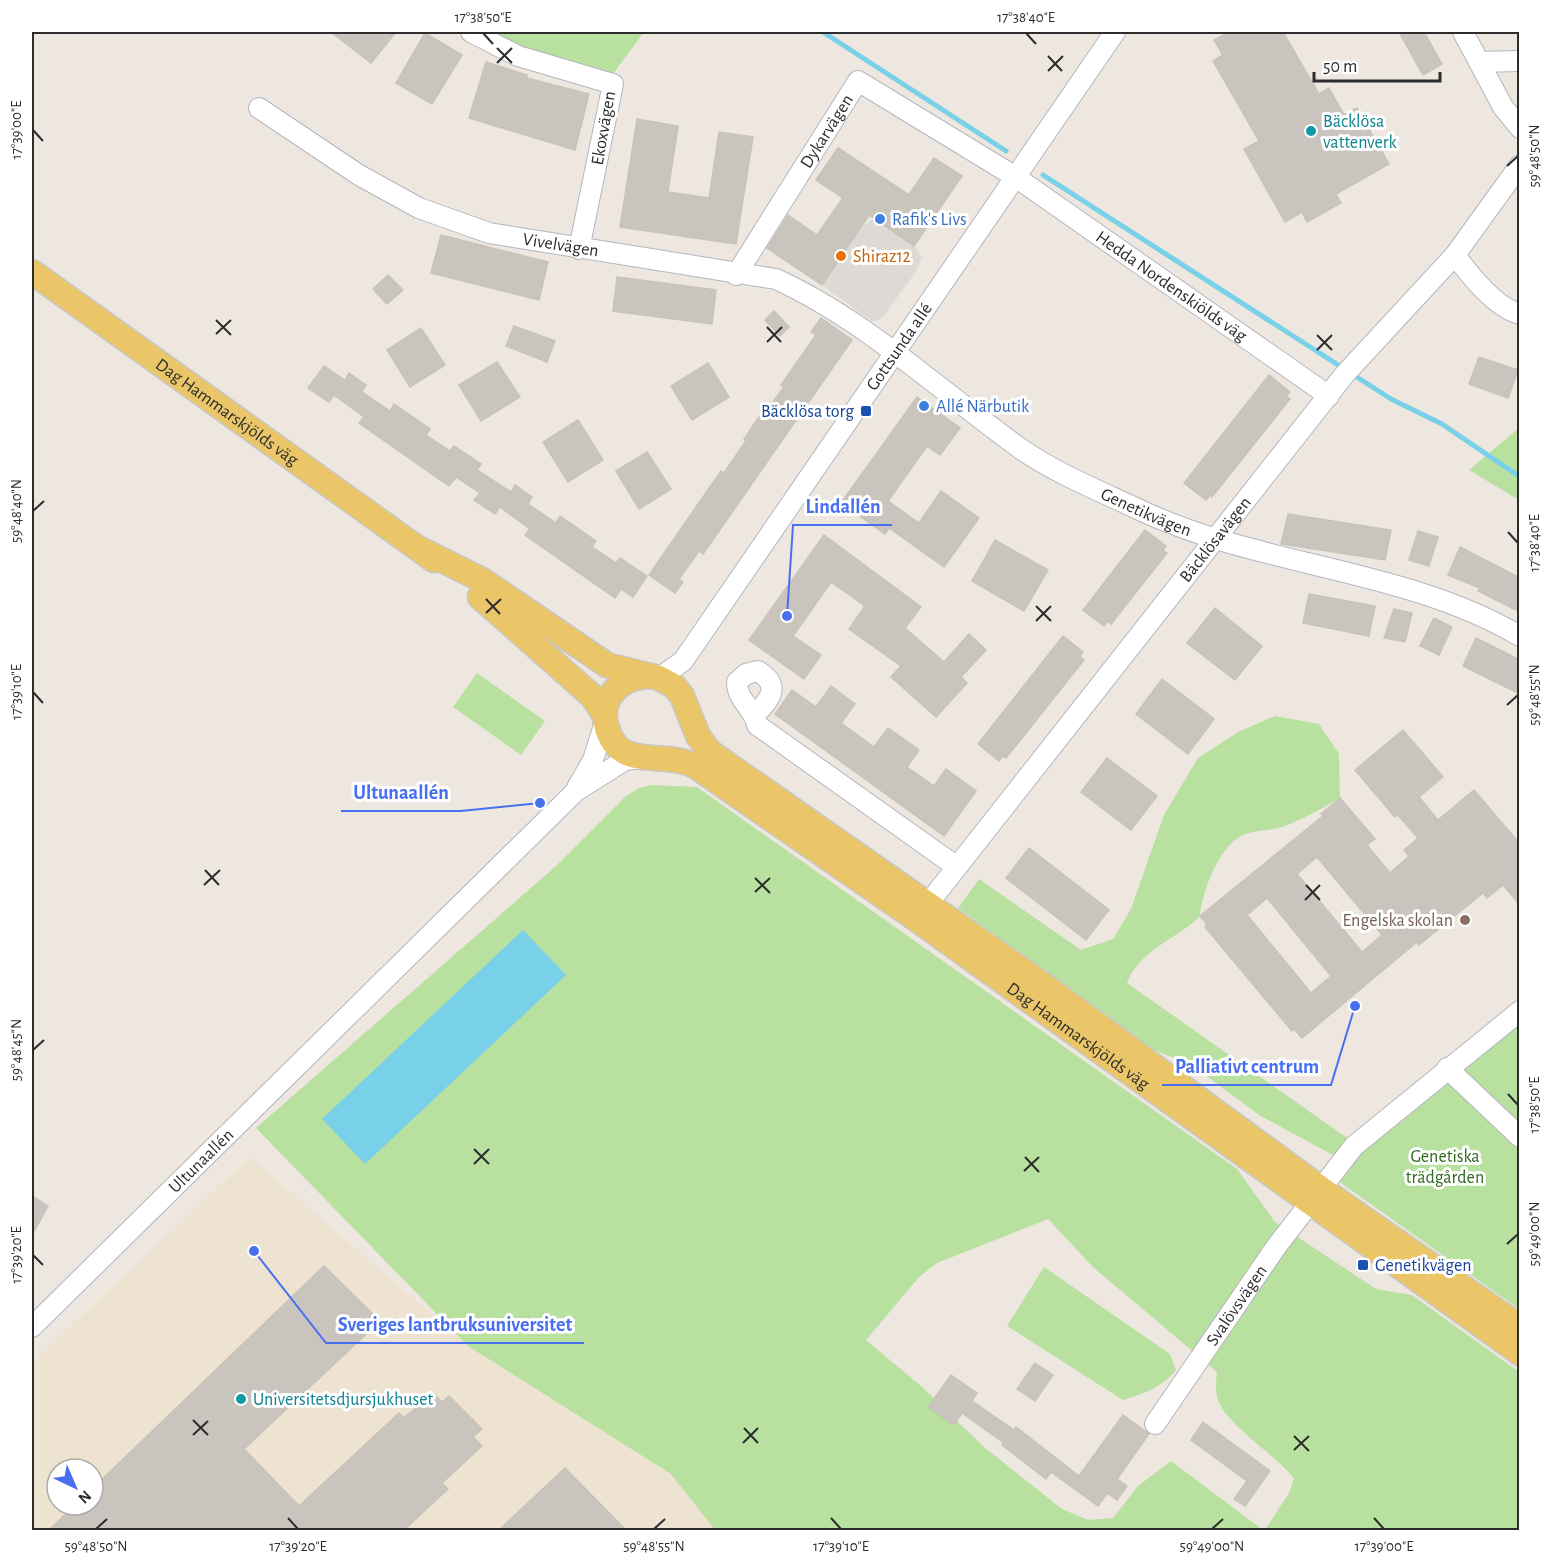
<svg xmlns="http://www.w3.org/2000/svg" width="1551" height="1562" font-family="'Alegreya Sans',sans-serif">
<rect width="100%" height="100%" fill="#ede7e0"/>
<path fill="#ede3d0" fill-rule="evenodd" d="M250,1157L468,1346L671,1474L715,1530H32V1363ZM57,1469H93V1505H57Z"/>
<g fill="#b8e09f">
<polygon points="494,32 644,32 612,75 520,48"/>
<polygon points="1519,428 1519,500 1469,470"/>
<polygon points="477,673 545,721 521,755 453,707"/>
<path d="M1275,716L1319,724L1339,754L1340,798C1323,808 1301,820 1282,827C1270,831 1257,830 1246,834C1221,841 1201,893 1200,916C1176,940 1140,949 1127,983L1347,1138L1354,1146L1519,1011V1309L1341,1183L1342,1160L1259,1115L1192,1065L1154,1050L958,908L979,879L1081,950L1113,939L1131,909L1164,815L1198,758L1240,731Z"/>
<path d="M652,785L697,787L1237,1169L1275,1222L1376,1289L1412,1295L1519,1372V1530H1265L1289,1493L1294,1479C1275,1453 1228,1427 1218,1400C1215,1391 1216,1381 1217,1372L1093,1267L1048,1219L937,1263L919,1277L866,1340L922,1387L984,1447L1062,1509L1088,1520L1113,1518L1138,1486L1171,1461L1263,1530H715L671,1474L468,1346L256,1128L556,866L626,796L639,788Z"/>
<path d="M1044,1267L1170,1354L1176,1370C1161,1388 1145,1393 1123,1400L1007,1326Z"/>
</g>
<polygon fill="#dddad6" points="874,219 914,246 922,258 915,273 882,318 873,322 822,285 862,227"/>
<polygon fill="#79d0e9" points="523,930 566,975 365,1164 322,1119"/>
<g fill="none" stroke-linecap="round" stroke-linejoin="round">
<g stroke="#79d0e9" stroke-width="5">
<polyline points="823,32 1006,151"/>
<polyline points="1043,175 1391,399 1442,424 1520,477"/>
</g>
</g>
<g fill="#c9c5be" stroke="#c9c2b9" stroke-width="1.5" fill-rule="evenodd">
<polygon points="331,32 396,32 371,63"/>
<polygon points="1229,32 1283,32 1319,94 1329,88 1344,115 1357,108 1389,164 1336,194 1341,203 1307,222 1302,212 1285,222 1244,149 1259,141 1213,61 1223,55 1214,40"/>
<polygon points="1399,32 1424,32 1442,64 1423,75"/>
<polygon points="425,33 462,55 432,104 396,83"/>
<polygon points="486,62 527,75 527,78 589,94 575,150 469,118"/>
<polygon points="637,119 678,126 668,192 709,198 719,132 753,137 736,244 620,227"/>
<polygon points="838,148 909,195 934,158 962,176 914,246 869,215 822,285 767,248 788,215 817,235 843,198 816,180"/>
<polygon points="441,235 548,262 539,300 431,273"/>
<polygon points="388,275 403,290 387,304 373,289"/>
<polygon points="617,277 716,290 712,324 613,311"/>
<polygon points="774,311 789,327 780,336 765,320"/>
<polygon points="821,318 852,340 703,554 699,551 679,579 683,582 675,593 649,575 721,471 724,473 746,441 744,439 761,414 763,415 784,387 781,385 816,335 811,332"/>
<polygon points="514,326 555,341 547,362 506,346"/>
<polygon points="421,328 445,365 410,387 387,350"/>
<polygon points="1479,357 1518,370 1508,398 1469,384"/>
<polygon points="497,362 520,397 481,421 459,385"/>
<polygon points="708,363 729,397 692,420 671,386"/>
<polygon points="324,366 345,380 349,373 366,385 362,392 390,411 394,404 430,429 426,435 450,451 454,446 481,464 477,470 511,492 515,485 532,497 528,504 556,523 560,516 596,541 592,547 616,563 620,558 647,576 633,597 621,589 615,598 525,535 530,529 500,507 495,514 474,500 480,493 456,477 449,486 359,423 364,417 334,395 329,402 308,388"/>
<polygon points="1269,375 1290,392 1286,396 1290,399 1212,497 1210,495 1206,500 1184,483"/>
<polygon points="917,397 960,428 940,455 927,446 888,501 919,523 941,491 979,518 944,567 889,528 885,534 841,503"/>
<polygon points="578,420 603,460 568,482 543,442"/>
<polygon points="647,452 671,489 639,509 616,471"/>
<polygon points="1288,514 1391,530 1385,560 1281,544"/>
<polygon points="1145,530 1166,546 1163,550 1167,553 1111,624 1108,621 1104,626 1083,610"/>
<polygon points="1418,531 1438,537 1429,566 1409,560"/>
<polygon points="824,535 921,607 905,628 944,662 969,634 986,650 961,677 967,683 936,717 891,677 901,666 849,629 865,606 831,582 793,636 821,655 804,679 749,640"/>
<polygon points="995,540 1048,570 1024,611 972,581"/>
<polygon points="1460,547 1520,578 1520,612 1478,591 1480,588 1448,575"/>
<polygon points="1309,594 1375,606 1369,636 1303,623"/>
<polygon points="1215,608 1262,646 1235,680 1187,643"/>
<polygon points="1394,609 1412,613 1405,642 1384,638"/>
<polygon points="1434,618 1452,627 1439,655 1420,646"/>
<polygon points="1063,636 1083,652 1080,657 1084,660 1006,758 1003,756 999,761 978,744"/>
<polygon points="1476,638 1520,660 1520,694 1463,666"/>
<polygon points="1162,679 1214,719 1188,754 1136,714"/>
<polygon points="831,686 855,704 841,723 874,747 888,728 919,750 907,767 934,786 946,769 976,791 944,836 775,714 792,690 816,707"/>
<path d="M1403,730L1443,777L1419,797L1438,820L1474,790L1520,844V905L1503,885L1487,898L1483,893L1419,945L1417,942L1302,1038L1294,1029L1292,1031L1205,927L1207,924L1200,916L1323,816L1321,814L1340,798L1375,839L1367,845L1390,873L1409,856L1404,850L1418,838L1398,815L1395,817L1355,770ZM1317,857L1382,935L1362,952L1297,874ZM1267,898L1331,976L1311,993L1247,915Z"/>
<polygon points="1107,758 1157,796 1131,830 1081,792"/>
<polygon points="1029,848 1109,910 1086,940 1006,878"/>
<polygon points="32,1196 48,1206 32,1235"/>
<polygon points="324,1266 380,1321 244,1449 299,1506 399,1413 404,1418 433,1393 442,1402 449,1396 482,1429 473,1437 482,1446 442,1483 448,1489 404,1530 49,1530 75,1505 93,1505 93,1488"/>
<polygon points="1035,1363 1053,1375 1035,1401 1017,1389"/>
<polygon points="951,1375 977,1393 972,1401 1014,1430 1016,1427 1079,1476 1123,1415 1149,1434 1117,1479 1127,1486 1117,1500 1107,1493 1098,1506 1051,1472 1046,1479 1002,1445 1004,1443 962,1413 954,1425 928,1407"/>
<polygon points="1203,1422 1270,1471 1245,1506 1234,1499 1247,1481 1191,1440"/>
<polygon points="565,1468 626,1530 499,1530"/>
</g>
<g fill="none" stroke-linecap="round" stroke-linejoin="round">
<defs>
<g id="minor">
<polyline points="471,32 518,56 613,84 579,249"/>
<polyline points="1463,32 1503,107 1520,128"/>
<polyline points="1479,62 1520,61"/>
<path id="s1" d="M259,108L359,175L419,208L489,233L776,279C867,321 940,391 1021,449C1057,474 1102,492 1142,511C1262,567 1404,568 1520,636"/>
<path d="M1455,255C1469,274 1495,308 1520,314"/>
<path id="s2" d="M736,275L858,81L1014,176L1329,396"/>
<path id="s3" d="M659,678L683,661L1115,32"/>
<path d="M755,715C770,699 782,686 758,671L746,674L737,682C737,701 754,708 757,725L957,867"/>
<polyline points="577,788 593,760 605,722"/>
<path id="s4" d="M920,914L1345,374L1455,255L1520,165"/>
<polyline points="1447,1068 1520,1137"/>
<path id="s5" d="M32,1327L576,791L625,760L642,758"/>
<path id="s6" d="M1155,1424L1276,1247L1354,1146L1520,1011"/>
</g>
<g id="major">
<path id="s7" d="M32,272L434,560"/>
<polyline points="422,550 482,580 607,665 659,678 674,686 682,696 698,736 710,752 1035,979 1320,1188 1520,1327"/>
<polyline points="480,597 592,696 604,714"/>
<path id="s8" d="M649,676C635,677 625,680 615,690C606,699 603,712 606,724C617,775 666,747 698,768L916,919L1520,1353"/>
</g>
</defs>
<use href="#minor" stroke="#b3b6bf" stroke-width="22"/>
<use href="#major" stroke="#c8c8c8" stroke-width="27"/>
<use href="#minor" stroke="#fff" stroke-width="20"/>
<use href="#major" stroke="#eac668" stroke-width="24"/>
</g>
<path fill="none" stroke="#2c2c2c" stroke-width="2" d="M483,33L493,44M1026,33L1036,44M497,48L512,63M1048,56L1062,71M497,63L512,48M1048,71L1063,56M33,130L43,141M1507,166L1518,156M216,320L231,335M767,327L781,342M216,334L231,320M1317,335L1332,350M767,342L782,327M1317,350L1332,335M33,511L44,501M1508,532L1518,543M486,599L500,614M1036,606L1051,621M486,613L501,599M1036,621L1051,606M33,692L43,703M1507,705L1518,695M205,870L219,885M755,878L770,893M204,885L220,870M1306,885L1320,900M755,892L770,878M1305,900L1320,885M33,1050L44,1040M1508,1094L1518,1105M474,1149L489,1164M1025,1157L1039,1172M474,1164L489,1149M1024,1171L1039,1157M1507,1244L1518,1234M33,1255L43,1265M193,1420L208,1435M744,1428L758,1443M193,1435L208,1421M1294,1436L1309,1451M743,1443L758,1428M1294,1450L1309,1436M288,1518L298,1529M831,1518L841,1529M1374,1518L1384,1529M96,1529L107,1519M654,1529L665,1519M1212,1529L1223,1519"/>
<g fill="#0f9aa8" stroke="#fff" stroke-width="2">
<circle cx="1311" cy="131" r="6"/>
<circle cx="241" cy="1399" r="6"/>
</g>
<g fill="#3f7fe0" stroke="#fff" stroke-width="2">
<circle cx="880" cy="219" r="6"/>
<circle cx="924" cy="406" r="6"/>
</g>
<circle fill="#e8710a" stroke="#fff" stroke-width="2" cx="841" cy="256" r="6"/>
<g fill="#1a4fb4" stroke="#fff" stroke-width="2">
<rect x="860" y="405" width="12" height="12" rx="3"/>
<rect x="1357" y="1259" width="12" height="12" rx="3"/>
</g>
<circle fill="#8d6e63" stroke="#fff" stroke-width="2" cx="1465" cy="920" r="6"/>
<g text-anchor="middle" stroke-width="6" stroke-linejoin="round" paint-order="stroke">
<g font-size="18" fill="#0d838f" stroke="#fff" text-anchor="start">
<text x="1323" y="127">Bäcklösa<tspan x="1323" dy="21">vattenverk</tspan></text>
<text x="253" y="1405">Universitetsdjursjukhuset</text>
</g>
<g font-size="18" fill="#2c2c2c" stroke="#fff">
<text transform="translate(603 128) rotate(-80)" y="6">Ekoxvägen</text>
<text dy="6" stroke="none"><textPath href="#s2" startOffset="170">Dykarvägen</textPath></text>
<text dy="6" stroke="none"><textPath href="#s1" startOffset="336">Vivelvägen</textPath></text>
<text dy="6" stroke="none"><textPath href="#s2" startOffset="604">Hedda Nordenskiölds väg</textPath></text>
<text dy="6" stroke="none"><textPath href="#s3" startOffset="411">Gottsunda allé</textPath></text>
<text dy="6" stroke="none"><textPath href="#s7" startOffset="240">Dag Hammarskjölds väg</textPath></text>
<text dy="6" stroke="none"><textPath href="#s1" startOffset="993">Genetikvägen</textPath></text>
<text dy="6" stroke="none"><textPath href="#s4" startOffset="477">Bäcklösavägen</textPath></text>
<text dy="6" stroke="none"><textPath href="#s8" startOffset="650">Dag Hammarskjölds väg</textPath></text>
<text dy="6" stroke="none"><textPath href="#s5" startOffset="237">Ultunaallén</textPath></text>
<text dy="6" stroke="none"><textPath href="#s6" startOffset="144">Svalövsvägen</textPath></text>
</g>
<g font-size="18" fill="#366cbe" stroke="#fff" text-anchor="start">
<text x="892" y="225">Rafik's Livs</text>
<text x="936" y="412">Allé Närbutik</text>
</g>
<g font-size="18" fill="#c56008" stroke="#fff" text-anchor="start">
<text x="853" y="262">Shiraz12</text>
</g>
<g font-size="18" fill="#164399" stroke="#fff" text-anchor="end">
<text x="854" y="417">Bäcklösa torg</text>
<text x="1375" y="1271" text-anchor="start">Genetikvägen</text>
</g>
<g font-size="18" fill="#785e54" stroke="#fff" text-anchor="end">
<text x="1453" y="926">Engelska skolan</text>
</g>
<g font-size="18" fill="#31671f" stroke="#fff">
<text x="1445" y="1162">Genetiska<tspan x="1445" dy="21">trädgården</tspan></text>
</g>
</g>
<path fill="none" stroke="#496ff1" stroke-width="2" d="M787 616L793 525H892M540 803L461 811H341M1355 1006L1331 1085H1162M254 1251L326 1343H584"/>
<g fill="#496ff1" stroke="#fff" stroke-width="2">
<circle cx="787" cy="616" r="6"/>
<circle cx="540" cy="803" r="6"/>
<circle cx="1355" cy="1006" r="6"/>
<circle cx="254" cy="1251" r="6"/>
</g>
<g font-size="20" text-anchor="middle" font-weight="bold" fill="#496ff1" stroke="#fff" stroke-width="6" stroke-linejoin="round" paint-order="stroke">
<text x="843" y="513">Lindallén</text>
<text x="401" y="799">Ultunaallén</text>
<text x="1247" y="1073">Palliativt centrum</text>
<text x="455" y="1331">Sveriges lantbruksuniversitet</text>
</g>
<rect width="1551" height="1562" fill="none" stroke="#ffffff" stroke-width="66"/>
<g transform="translate(75 1487) rotate(136)"><circle r="28" fill="#ffffff" stroke="#ababab" stroke-width="1.5"/>
<path d="M0-4.5L10 22L0 15L-10 22Z" fill="#496ff1"/>
<text y="-9" font-size="16" font-weight="bold" text-anchor="middle" fill="#2c2c2c">N</text>
</g>
<path d="M1314 72v9h126v-9" fill="none" stroke="#2c2c2c" stroke-width="3"/>
<text x="1323" y="72" font-size="18" fill="#2c2c2c" stroke="#ffffff" stroke-width="4.5" paint-order="stroke">50 m</text>
<rect x="33" y="33" width="1485" height="1496" fill="none" stroke="#2c2c2c" stroke-width="2"/>
<g font-size="15" text-anchor="middle" fill="#2c2c2c">
<text x="483" y="22">17°38'50"E</text>
<text x="1026" y="22">17°38'40"E</text>
<text transform="translate(16 130) rotate(-90)" y="5">17°39'00"E</text>
<text transform="translate(1534 156) rotate(-90)" y="5">59°48'50"N</text>
<text transform="translate(16 511) rotate(-90)" y="5">59°48'40"N</text>
<text transform="translate(1534 543) rotate(-90)" y="5">17°38'40"E</text>
<text transform="translate(16 692) rotate(-90)" y="5">17°39'10"E</text>
<text transform="translate(1534 695) rotate(-90)" y="5">59°48'55"N</text>
<text transform="translate(16 1050) rotate(-90)" y="5">59°48'45"N</text>
<text transform="translate(1534 1105) rotate(-90)" y="5">17°38'50"E</text>
<text transform="translate(1534 1234) rotate(-90)" y="5">59°49'00"N</text>
<text transform="translate(16 1255) rotate(-90)" y="5">17°39'20"E</text>
<text x="96" y="1551">59°48'50"N</text>
<text x="298" y="1551">17°39'20"E</text>
<text x="654" y="1551">59°48'55"N</text>
<text x="841" y="1551">17°39'10"E</text>
<text x="1212" y="1551">59°49'00"N</text>
<text x="1384" y="1551">17°39'00"E</text>
</g>
</svg>
